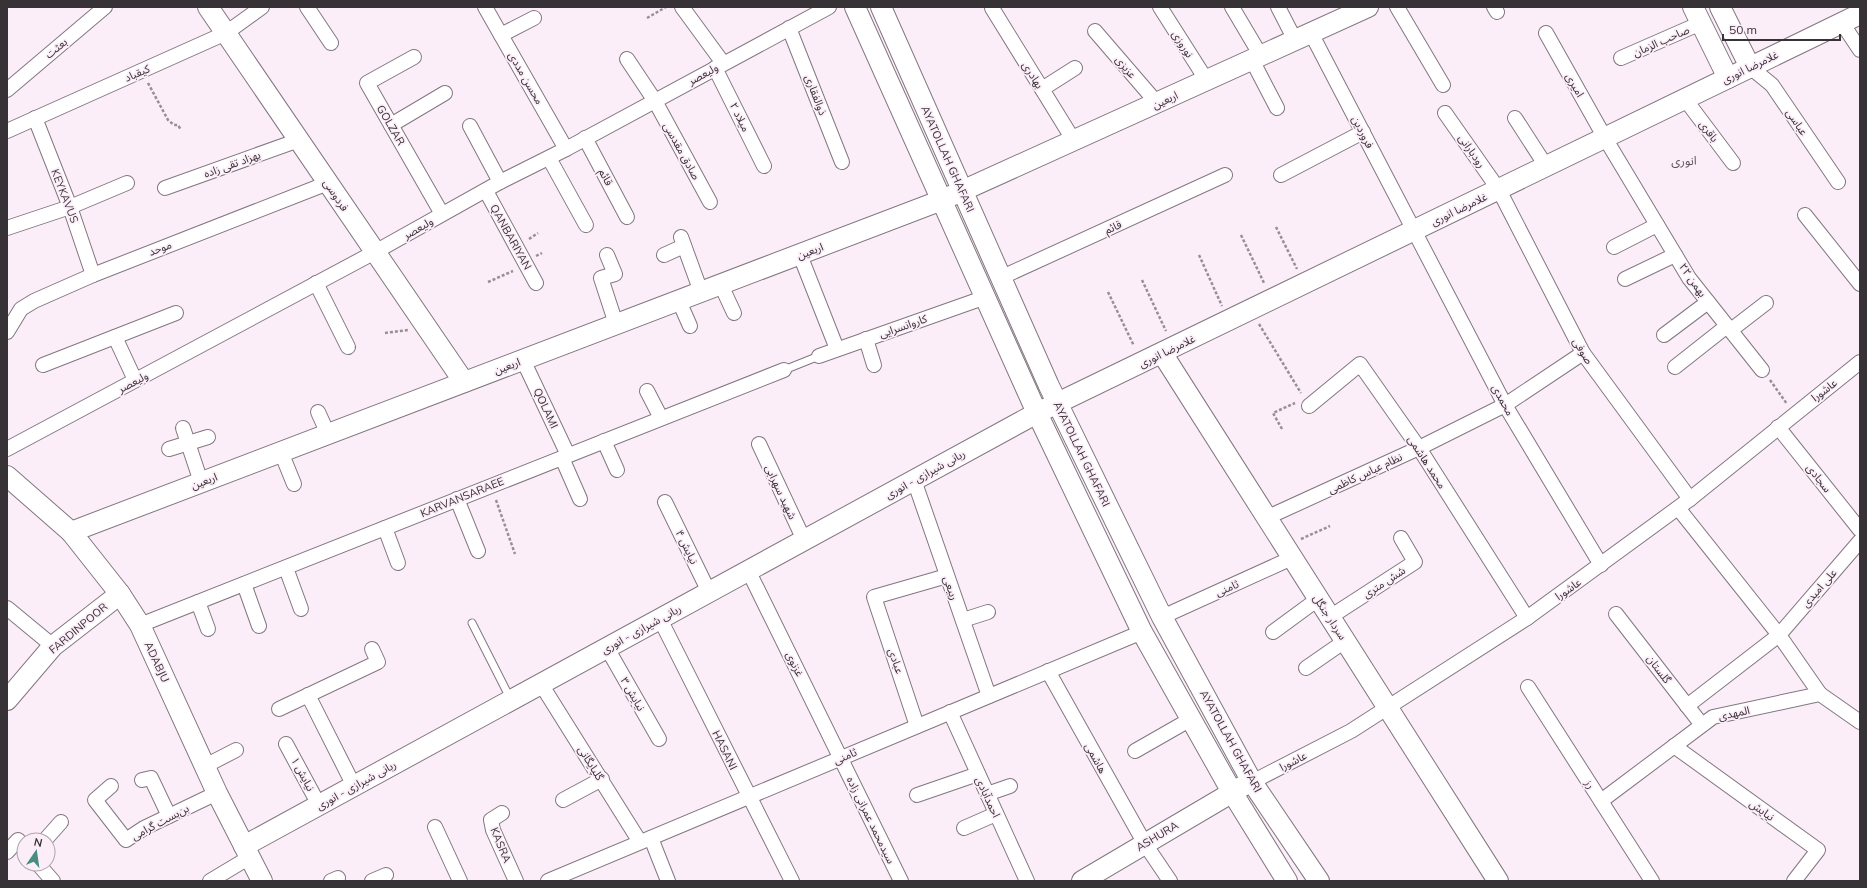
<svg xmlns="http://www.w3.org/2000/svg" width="1867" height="888" font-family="Mulish,'Noto Sans Arabic',sans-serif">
<rect width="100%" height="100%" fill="#fceef9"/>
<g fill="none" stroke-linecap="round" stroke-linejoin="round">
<defs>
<g id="lane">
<polyline points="784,370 819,356"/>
<polyline points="472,623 511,700"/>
</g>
<g id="street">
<polyline points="307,7 331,43"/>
<polyline points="485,7 566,149"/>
<polyline points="682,7 723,63"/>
<polyline points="1160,7 1207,81"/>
<polyline points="1232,7 1261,56"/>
<polyline points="1278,7 1295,40"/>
<polyline points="1397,7 1443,85"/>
<polyline points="1494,7 1497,12"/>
<polyline points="992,8 1074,141"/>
<polyline points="1842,23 1860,50"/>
<polyline points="789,28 842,162"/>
<polyline points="1095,31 1157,103"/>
<polyline points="1311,33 1505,405 1601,565"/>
<polyline points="1546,33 1605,138 1689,278 1762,370"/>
<polyline points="501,35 534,18"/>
<polyline points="414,57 367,83 442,214"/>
<polyline points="1621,58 1701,23"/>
<polyline points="627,59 655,101 710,202"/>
<polyline points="1252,60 1277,108"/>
<polyline points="1750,67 1772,85 1838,182"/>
<polyline points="715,68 764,166"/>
<polyline points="1042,89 1075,68"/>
<polyline points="7,90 105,7"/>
<polyline points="1685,99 1733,163"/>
<polyline points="1445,113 1499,190 1583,353 1690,499"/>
<polyline points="35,118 70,207 93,275"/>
<polyline points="1515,118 1546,166"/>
<polyline points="391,125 445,93"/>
<polyline points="470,126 500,182"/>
<polyline points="7,131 226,33 262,7"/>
<polyline points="585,138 627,217"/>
<polyline points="549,158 586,225"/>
<polyline points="1281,175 1363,132"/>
<polyline points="165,188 299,140"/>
<polyline points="486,191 536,283"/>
<polyline points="1805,215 1860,284"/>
<polyline points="7,228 70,207 127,183"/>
<polyline points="681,237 701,292"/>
<polyline points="1614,247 1657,225"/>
<polyline points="607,255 615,274 601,278 616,324"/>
<polyline points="664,255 684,246"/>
<polyline points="800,255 837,349"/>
<polyline points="1000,278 1225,175"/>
<polyline points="1625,279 1675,255"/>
<polyline points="316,283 348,347"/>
<polyline points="721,285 734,313"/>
<polyline points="679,301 690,326"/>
<polyline points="1731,330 1766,303"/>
<polyline points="7,332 21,309 34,301 93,275 328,183"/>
<polyline points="1664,335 1708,302"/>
<polyline points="115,337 135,380"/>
<polyline points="866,339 874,365"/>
<polyline points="819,356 986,297"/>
<polyline points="523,360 568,455"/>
<polyline points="43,365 176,313"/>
<polyline points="1675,367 1727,326"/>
<polyline points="647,391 661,418"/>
<polyline points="1309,406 1360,364 1419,448 1527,618"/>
<polyline points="318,412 328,434"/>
<polyline points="1778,427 1860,530"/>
<polyline points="183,428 201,482"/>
<polyline points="604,441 617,470"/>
<polyline points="759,444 804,540"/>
<polyline points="7,449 375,252 500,182 566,149 829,7"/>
<polyline points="169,449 208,437"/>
<polyline points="281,452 294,484"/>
<polyline points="562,458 580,499"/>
<polyline points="914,480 989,696"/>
<polyline points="457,499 478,551"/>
<polyline points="665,502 709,592"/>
<polyline points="1678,508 1779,635 1820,694"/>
<polyline points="1266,518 1419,448 1505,405 1583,353"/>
<polyline points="385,528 398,563"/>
<polyline points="286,568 301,609"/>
<polyline points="748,570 901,881"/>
<polyline points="244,584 259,626"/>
<polyline points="198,602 208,629"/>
<polyline points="7,608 53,646"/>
<polyline points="1616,614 1702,725"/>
<polyline points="1162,617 1292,558"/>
<polyline points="1330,617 1415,562 1401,538"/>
<polyline points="660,619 792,881"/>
<polyline points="963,620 988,612"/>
<polyline points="140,625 784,370"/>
<polyline points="1273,632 1318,599"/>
<polyline points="607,648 659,739"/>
<polyline points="1306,668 1345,641"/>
<polyline points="1048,671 1145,844 1170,881"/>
<polyline points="541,684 640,842"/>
<polyline points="1528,687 1652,881"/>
<polyline points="308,695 354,786"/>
<polyline points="1687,706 1779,635 1860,541"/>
<polyline points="279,709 378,662 372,649"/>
<polyline points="950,712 1027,881"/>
<polyline points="917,726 874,597 947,576"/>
<polyline points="286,744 319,805"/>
<polyline points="1674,746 1818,850 1794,881"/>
<polyline points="1135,751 1191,719"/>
<polyline points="205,766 236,750"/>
<polyline points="142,780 151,778 169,816"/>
<polyline points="1252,782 1351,731 1527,618 1690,499 1860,362"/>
<polyline points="111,786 95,800 126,840 144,828 217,793"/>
<polyline points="987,794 1010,786"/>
<polyline points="917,795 978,774"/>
<polyline points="563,800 602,779"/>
<polyline points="1601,801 1713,717 1820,694 1860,722"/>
<polyline points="502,813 491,820 493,830 516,881"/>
<polyline points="435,827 460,881"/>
<polyline points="964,828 996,814"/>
<polyline points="651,838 668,881"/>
<polyline points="45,840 61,822"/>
<polyline points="7,852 18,840 24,847"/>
<polyline points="38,864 53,881"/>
<polyline points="210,881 250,857"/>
<polyline points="331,881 338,878"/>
<polyline points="372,881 386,875"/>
<polyline points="548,881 1142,632"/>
</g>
<g id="secondary">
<polyline points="208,7 464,382"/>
<polyline points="855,7 1037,413 1142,632 1232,792 1287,881"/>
<polyline points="881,7 1049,386 1162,617 1252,782 1319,881"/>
<polyline points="1693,7 1728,78"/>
<polyline points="1720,7 1750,67"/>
<polyline points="1162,353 1498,881"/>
<polyline points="7,476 71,532 120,594 140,625 217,793 262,881"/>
<polyline points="71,532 942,200 1368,7"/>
<polyline points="7,700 53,646 120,594"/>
<polyline points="244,846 1037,413 1860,14"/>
<polyline points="1082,881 1243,786"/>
</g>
</defs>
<use href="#lane" stroke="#827780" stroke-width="9"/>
<use href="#street" stroke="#827780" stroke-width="16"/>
<use href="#secondary" stroke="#827780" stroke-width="22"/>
<g stroke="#988f96" stroke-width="2.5" stroke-dasharray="3 2" stroke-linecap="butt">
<polyline points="647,18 666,7"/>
<polyline points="148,83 168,120 174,125 178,125 181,130"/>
<polyline points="1276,227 1297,269"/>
<polyline points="1241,235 1264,283"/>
<polyline points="529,239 538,233"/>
<polyline points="1199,255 1222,306"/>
<polyline points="536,256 542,253"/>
<polyline points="1142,280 1166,331"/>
<polyline points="488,282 513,271"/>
<polyline points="1108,292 1134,346"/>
<polyline points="1259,324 1301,393"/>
<polyline points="385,333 408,330"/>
<polyline points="1770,380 1787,404"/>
<polyline points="1282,429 1273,413 1295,403"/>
<polyline points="496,500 515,554"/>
<polyline points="1301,539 1330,526"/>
</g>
<use href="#lane" stroke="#fff" stroke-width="7"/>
<use href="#street" stroke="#fff" stroke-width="14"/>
<use href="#secondary" stroke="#fff" stroke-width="20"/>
</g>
<g text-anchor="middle" stroke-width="3.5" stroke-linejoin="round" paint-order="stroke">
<g font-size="11" fill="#373236" stroke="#fceef9">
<text transform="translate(1661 41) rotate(-24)" y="4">صاحب الزمان</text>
<text transform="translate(1183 44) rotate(57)" y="4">نوروزی</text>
<text transform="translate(56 48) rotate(-40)" y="4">بعثت</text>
<text transform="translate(1126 67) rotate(50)" y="4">عزیزی</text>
<text transform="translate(1750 67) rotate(-26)" y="4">غلامرضا انوری</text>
<text transform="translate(137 73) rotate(-24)" y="4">کیقباد</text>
<text transform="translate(703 74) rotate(-29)" y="4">ولیعصر</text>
<text transform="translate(1033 75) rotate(58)" y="4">بهادری</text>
<text transform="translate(526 78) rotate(60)" y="4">محسن مددی</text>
<text transform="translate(1575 85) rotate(60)" y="4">امیری</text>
<text transform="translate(816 95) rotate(69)" y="4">ذوالفقاری</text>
<text transform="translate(1165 100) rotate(-25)" y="4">اربعین</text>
<text transform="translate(740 117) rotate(63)" y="4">میلاد ۲</text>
<text transform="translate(1797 122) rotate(56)" y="4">عباسی</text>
<text transform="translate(391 125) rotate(60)" y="4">GOLZAR</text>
<text transform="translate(1709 131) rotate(53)" y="4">باقری</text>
<text transform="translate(1363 132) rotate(63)" y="4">فروردین</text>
<text transform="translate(682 151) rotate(61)" y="4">صادق مقدسی</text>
<text transform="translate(1472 151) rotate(55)" y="4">رودبارانی</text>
<text transform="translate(948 159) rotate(66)" y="4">AYATOLLAH GHAFARI</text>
<text transform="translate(232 164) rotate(-20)" y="4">بهزاد تقی زاده</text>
<text transform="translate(606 177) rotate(62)" y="4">قائم</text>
<text transform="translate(336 195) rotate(56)" y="4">فردوسی</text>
<text transform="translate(65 196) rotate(69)" y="4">KEYKAVUS</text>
<text transform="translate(1459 209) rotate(-26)" y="4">غلامرضا انوری</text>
<text transform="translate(1113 227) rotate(-25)" y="4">قائم</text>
<text transform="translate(418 228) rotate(-30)" y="4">ولیعصر</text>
<text transform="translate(511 237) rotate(61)" y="4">QANBARIYAN</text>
<text transform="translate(160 248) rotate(-21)" y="4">موحد</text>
<text transform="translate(810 251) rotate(-21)" y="4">اربعین</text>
<text transform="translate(1693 280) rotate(55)" y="4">۲۲ بهمن</text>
<text transform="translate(903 326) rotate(-19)" y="4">کاروانسرایی</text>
<text transform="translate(1167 351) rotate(-26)" y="4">غلامرضا انوری</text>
<text transform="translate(1583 351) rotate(59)" y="4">صوفی</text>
<text transform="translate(507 366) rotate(-21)" y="4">اربعین</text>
<text transform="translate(133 382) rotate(-28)" y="4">ولیعصر</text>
<text transform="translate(1824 390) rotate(-38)" y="4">عاشورا</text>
<text transform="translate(1503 400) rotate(61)" y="4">محمدی</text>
<text transform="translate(546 408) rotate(65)" y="4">QOLAMI</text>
<text transform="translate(1082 454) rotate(64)" y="4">AYATOLLAH GHAFARI</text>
<text transform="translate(1427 462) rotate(57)" y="4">محمد هاشمی</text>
<text transform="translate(1365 473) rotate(-25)" y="4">نظام عباس کاظمی</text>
<text transform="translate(925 474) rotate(-29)" y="4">ربانی شیرازی - انوری</text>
<text transform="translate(1819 478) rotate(52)" y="4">سجادی</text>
<text transform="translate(204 481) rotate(-21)" y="4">اربعین</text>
<text transform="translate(781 492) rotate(65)" y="4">شهید سهرابی</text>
<text transform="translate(462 497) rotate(-22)" y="4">KARVANSARAEE</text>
<text transform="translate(687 547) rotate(64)" y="4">نیایش ۴</text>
<text transform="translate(1384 582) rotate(-33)" y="4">شش متری</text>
<text transform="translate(951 588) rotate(71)" y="4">ربیعی</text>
<text transform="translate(1227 588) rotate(-24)" y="4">ثامنی</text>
<text transform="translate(1819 588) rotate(-49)" y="4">علی امیدی</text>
<text transform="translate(1568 589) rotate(-35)" y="4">عاشورا</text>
<text transform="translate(1330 617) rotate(57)" y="4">سردار جنگل</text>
<text transform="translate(78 628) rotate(-40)" y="4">FARDINPOOR</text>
<text transform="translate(641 629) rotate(-29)" y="4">ربانی شیرازی - انوری</text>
<text transform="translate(896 661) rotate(71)" y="4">عبادی</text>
<text transform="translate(157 662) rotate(65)" y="4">ADABJU</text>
<text transform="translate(795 664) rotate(64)" y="4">غزنوی</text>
<text transform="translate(1659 669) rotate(53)" y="4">گلستان</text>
<text transform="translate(633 694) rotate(60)" y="4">نیایش ۳</text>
<text transform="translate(1734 713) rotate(-12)" y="4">المهدی</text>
<text transform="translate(1231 741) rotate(61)" y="4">AYATOLLAH GHAFARI</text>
<text transform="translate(725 750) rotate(64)" y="4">HASANI</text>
<text transform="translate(845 756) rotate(-23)" y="4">ثامنی</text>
<text transform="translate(1096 758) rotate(61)" y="4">هاشمی</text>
<text transform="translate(1293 761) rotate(-27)" y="4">عاشورا</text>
<text transform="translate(591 763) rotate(58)" y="4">گلپایگانی</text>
<text transform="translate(303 774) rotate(62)" y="4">نیایش ۱</text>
<text transform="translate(1590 784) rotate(57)" y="4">رز</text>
<text transform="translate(356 785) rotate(-29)" y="4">ربانی شیرازی - انوری</text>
<text transform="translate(988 797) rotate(65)" y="4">احمدآبادی</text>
<text transform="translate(1762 810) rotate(36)" y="4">نیایش</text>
<text transform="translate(871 820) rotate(64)" y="4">سیدمحمد عمرانی زاده</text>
<text transform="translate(160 822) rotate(-28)" y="4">بن‌بست گرامی</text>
<text transform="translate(1157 836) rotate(-31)" y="4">ASHURA</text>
<text transform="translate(501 845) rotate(68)" y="4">KASRA</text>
</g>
<g font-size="12" fill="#5c515a" stroke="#fceef9">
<text x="1684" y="165">انوری</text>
</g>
</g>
<rect width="1867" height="888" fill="none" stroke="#373236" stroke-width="16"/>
<g transform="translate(36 852) rotate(13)"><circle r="19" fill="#fceef9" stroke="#ada3ab"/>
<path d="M0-3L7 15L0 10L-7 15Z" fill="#498d81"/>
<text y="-6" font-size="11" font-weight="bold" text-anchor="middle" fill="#373236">N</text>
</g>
<path d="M1723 34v6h117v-6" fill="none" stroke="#373236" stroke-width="2"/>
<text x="1729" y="34" font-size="12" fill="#373236" stroke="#fceef9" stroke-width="3" paint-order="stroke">50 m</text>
</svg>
